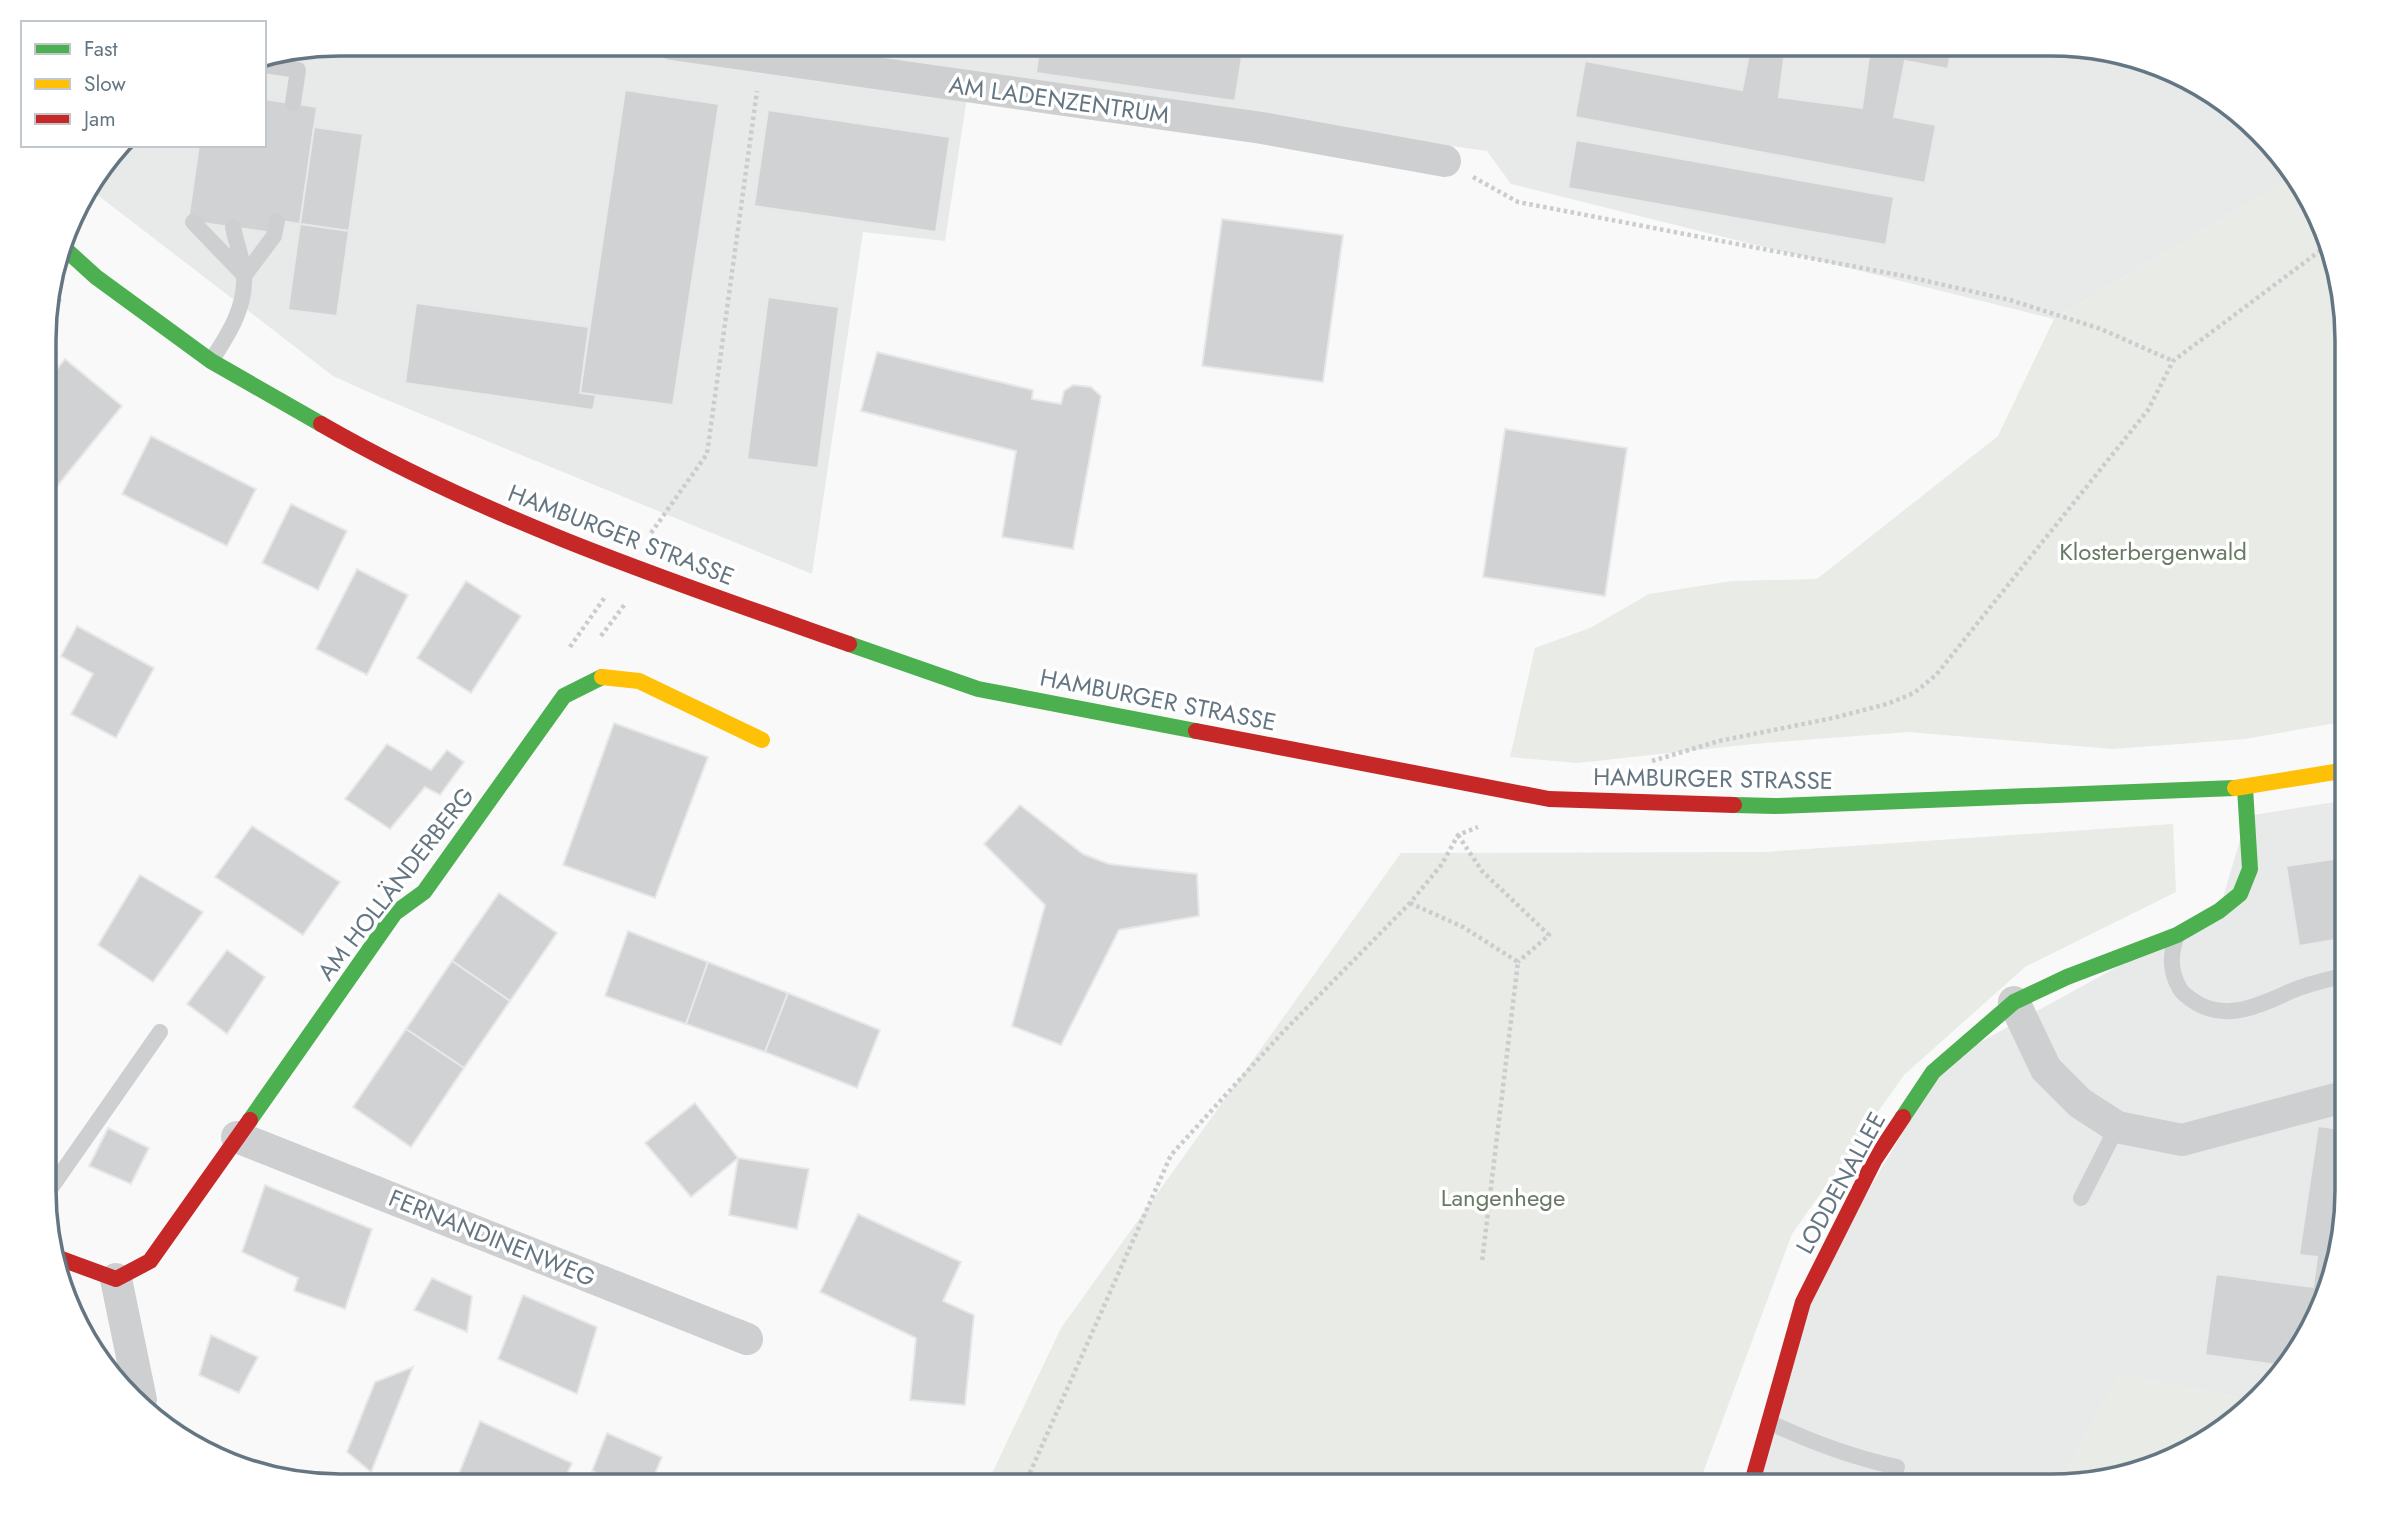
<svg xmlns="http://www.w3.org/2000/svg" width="2391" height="1530" font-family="Jost,sans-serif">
<rect width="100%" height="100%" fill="#f9f9f9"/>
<g fill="#e8e9e9">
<polygon points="340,44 2052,44 2146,59 2216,94 2293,177 2054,319 1511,184 1487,151 970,78 945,241 863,232 812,574 382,398 333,376 91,190 123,145 264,145 264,59"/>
<polygon points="2347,800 2347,1209 2332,1285 2297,1355 2249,1400 2119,1375 2059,1486 1751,1486 1803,1302 1944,1062 2219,911 2247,816"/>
</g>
<g fill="#e8ebe6">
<polygon points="2293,177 2308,192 2347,321 2347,721 2245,739 2113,749 1908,732 1753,744 1577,763 1510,757 1535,648 1590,628 1649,594 1732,581 1817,579 1998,436 2054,319"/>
<polygon points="2173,824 2176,892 2025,967 1904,1075 1792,1234 1698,1486 986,1486 1061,1328 1401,853 1765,852"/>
<polygon points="2119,1375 2249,1400 2199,1447 2070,1486 2059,1486"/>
</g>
<g fill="#d0d2d3" stroke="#e8e8e8" stroke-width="2" fill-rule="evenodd">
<polygon points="834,44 917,44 915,56"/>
<polygon points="1040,44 1244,44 1235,101 1036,73"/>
<path d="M1751,44H1952L1948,69L1905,61L1894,117L1936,125L1925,183L1575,117L1585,61L1742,90ZM1786,44L1869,56L1862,108L1779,97Z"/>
<polygon points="625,90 719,104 673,405 580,393"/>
<polygon points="264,99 317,107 300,224 275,220 273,233 188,221 199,145 264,145"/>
<polygon points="768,110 950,137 936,232 754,206"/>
<polygon points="314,127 363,134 349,231 300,224"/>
<polygon points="1576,140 1894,197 1886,245 1568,188"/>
<polygon points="1222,219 1343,235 1323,382 1202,366"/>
<polygon points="300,224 349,231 337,316 288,310"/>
<polygon points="768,297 839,307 818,468 747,459"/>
<polygon points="416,303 589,327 580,393 596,395 593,410 405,383"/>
<polygon points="877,352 1033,390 1032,399 1061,404 1064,391 1073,385 1091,387 1101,396 1073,549 1002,537 1016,451 861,411"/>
<polygon points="65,359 122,406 54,490 46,484 46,383"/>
<polygon points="1505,429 1627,448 1605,596 1483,577"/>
<polygon points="151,436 256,489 227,546 122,494"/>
<polygon points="291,504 347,531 318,590 262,563"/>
<polygon points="357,569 408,595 367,675 316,649"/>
<polygon points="466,581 521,616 471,693 417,658"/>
<polygon points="77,626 154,668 116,738 71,714 93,674 61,656"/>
<polygon points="614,723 708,757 655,898 563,865"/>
<polygon points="387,744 431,770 447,750 464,762 440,795 425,787 390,829 345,799"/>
<polygon points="1020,805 1083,854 1109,864 1197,874 1199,916 1119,930 1061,1045 1012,1026 1045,905 984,844"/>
<polygon points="252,826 340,882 303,935 215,877"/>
<polygon points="2347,857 2347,938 2299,946 2286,866"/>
<polygon points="140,875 203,912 153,982 98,945"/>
<polygon points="499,893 557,933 510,1001 452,961"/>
<polygon points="628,931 708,962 686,1024 605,996"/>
<polygon points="227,950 265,977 227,1034 187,1004"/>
<polygon points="452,961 510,1001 464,1068 406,1029"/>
<polygon points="708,962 788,993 765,1052 686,1024"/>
<polygon points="788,993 880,1030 857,1088 765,1052"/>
<polygon points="406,1029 464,1068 411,1147 353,1107"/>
<polygon points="695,1103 738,1158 691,1197 645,1143"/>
<polygon points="2318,1126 2347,1130 2347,1209 2332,1285 2297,1355 2285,1366 2205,1355 2216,1274 2313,1287 2317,1257 2299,1255"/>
<polygon points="108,1128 149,1148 131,1184 89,1166"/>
<polygon points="738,1158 809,1169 797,1229 729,1215"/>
<polygon points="265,1185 372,1229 345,1309 294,1291 298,1278 242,1252"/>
<polygon points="858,1214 961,1262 943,1301 974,1315 965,1405 910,1400 916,1338 820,1292"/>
<polygon points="432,1278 472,1296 467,1332 414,1310"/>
<polygon points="523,1295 597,1327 577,1394 498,1359"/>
<polygon points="211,1335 258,1357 239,1393 199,1375"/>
<polygon points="413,1367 371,1472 347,1452 375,1382"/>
<polygon points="480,1421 572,1463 562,1486 454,1486"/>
<polygon points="607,1433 662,1457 650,1486 619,1486 621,1483 592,1471"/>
</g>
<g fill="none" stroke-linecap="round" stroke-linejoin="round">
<g stroke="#cbcccd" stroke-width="4.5" stroke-dasharray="3.5 3.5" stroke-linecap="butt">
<polyline points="1473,177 1518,202 1909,277 2010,300 2101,329 2173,361"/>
<polyline points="46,308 62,298"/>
<polyline points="651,533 707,454 757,91"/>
<polyline points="601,636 625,604"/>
<polyline points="570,647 605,597"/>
<polyline points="1652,761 1719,741 1833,718 1887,704 1914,693 1936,675 2148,410 2173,361 2325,247"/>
<polyline points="1458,835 1482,871 1549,935 1518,962"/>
<polyline points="1410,903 1463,927 1518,962 1482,1262"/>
<polyline points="1024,1486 1171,1155 1283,1032 1410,903 1442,864 1458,835 1478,827"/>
</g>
<g stroke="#cecfd0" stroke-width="16">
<polyline points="264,65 298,70 293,103"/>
<polyline points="193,222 243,274"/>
<polyline points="244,276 274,236 277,221"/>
<path d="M211,361C228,335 246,308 244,275C243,260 236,243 233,227"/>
<path d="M2176,937C2170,956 2170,972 2180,989C2183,994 2187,996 2192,1000C2226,1024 2261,1004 2294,990C2311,983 2329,979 2347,975"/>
<polyline points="46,1195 160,1032"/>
<polyline points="2081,1198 2117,1127"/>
<path d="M1769,1422C1811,1442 1851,1457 1897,1467"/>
</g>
<g stroke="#cecfd0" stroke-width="32">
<polyline points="672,44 1262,128 1445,161"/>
<polyline points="2014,1002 2046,1069 2080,1103 2117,1127 2182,1140 2347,1096"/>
<polyline points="237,1137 747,1339"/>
<polyline points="116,1279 141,1400"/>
</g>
<g stroke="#4caf50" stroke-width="16">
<polyline points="63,247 96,277 211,361 321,424"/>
<polyline points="849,644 978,689 1196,731"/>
<polyline points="1734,805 1775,806 2235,788"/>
<polyline points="1903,1117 1933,1072 2014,1002 2067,977 2177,935 2219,911 2240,894 2250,869 2245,788"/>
<polyline points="250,1120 395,913 424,892 564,696 602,677"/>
</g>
<g stroke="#ffc107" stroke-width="16">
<polyline points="602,677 639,681 762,740"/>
<polyline points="2235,788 2347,770"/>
</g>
<g stroke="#c62828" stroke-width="16">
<path d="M321,424C486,519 670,581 849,644"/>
<polyline points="1196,731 1549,799 1734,805"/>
<polyline points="56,1257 116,1279 150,1261 250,1120"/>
<polyline points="1751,1486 1803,1302 1875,1159 1903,1117"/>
</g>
</g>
<g text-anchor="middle" stroke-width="7" stroke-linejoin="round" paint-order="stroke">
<g font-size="24" fill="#657683" stroke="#fff">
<text transform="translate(1059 100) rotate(8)" y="8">AM LADENZENTRUM</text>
<text transform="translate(621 535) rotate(21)" y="8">HAMBURGER STRASSE</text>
<text transform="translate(1158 700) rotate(11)" y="8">HAMBURGER STRASSE</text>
<text transform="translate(1713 779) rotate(1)" y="8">HAMBURGER STRASSE</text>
<text transform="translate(396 884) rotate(-52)" y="8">AM HOLLÄNDERBERG</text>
<text transform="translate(1841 1183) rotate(-61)" y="8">LODDENALLEE</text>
<text transform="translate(492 1238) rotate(22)" y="8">FERNANDINENWEG</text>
</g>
<g font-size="24" fill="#687a64" stroke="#fff">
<text x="2153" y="560">Klosterbergenwald</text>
<text x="1503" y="1206">Langenhege</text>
</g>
</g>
<path d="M0 0H2391V1530H0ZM340 56H2051A284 284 0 0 1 2335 340V1190A284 284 0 0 1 2051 1474H340A284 284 0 0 1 56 1190V340A284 284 0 0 1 340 56Z" fill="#fff" fill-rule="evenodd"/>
<path fill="none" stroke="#657683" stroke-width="3.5" d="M340 56H2051A284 284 0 0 1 2335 340V1190A284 284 0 0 1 2051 1474H340A284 284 0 0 1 56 1190V340A284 284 0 0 1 340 56Z"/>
<rect x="21" y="21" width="245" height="126" fill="#ffffff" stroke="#c1c8cd" stroke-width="2"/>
<rect x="35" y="44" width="35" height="10" fill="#4caf50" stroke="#c1c8cd" stroke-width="2"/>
<text x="84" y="56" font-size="21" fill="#657683">Fast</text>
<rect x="35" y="79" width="35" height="10" fill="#ffc107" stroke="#c1c8cd" stroke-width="2"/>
<text x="84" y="91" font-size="21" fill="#657683">Slow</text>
<rect x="35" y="114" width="35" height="10" fill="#c62828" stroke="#c1c8cd" stroke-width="2"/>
<text x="84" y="126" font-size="21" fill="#657683">Jam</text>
</svg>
